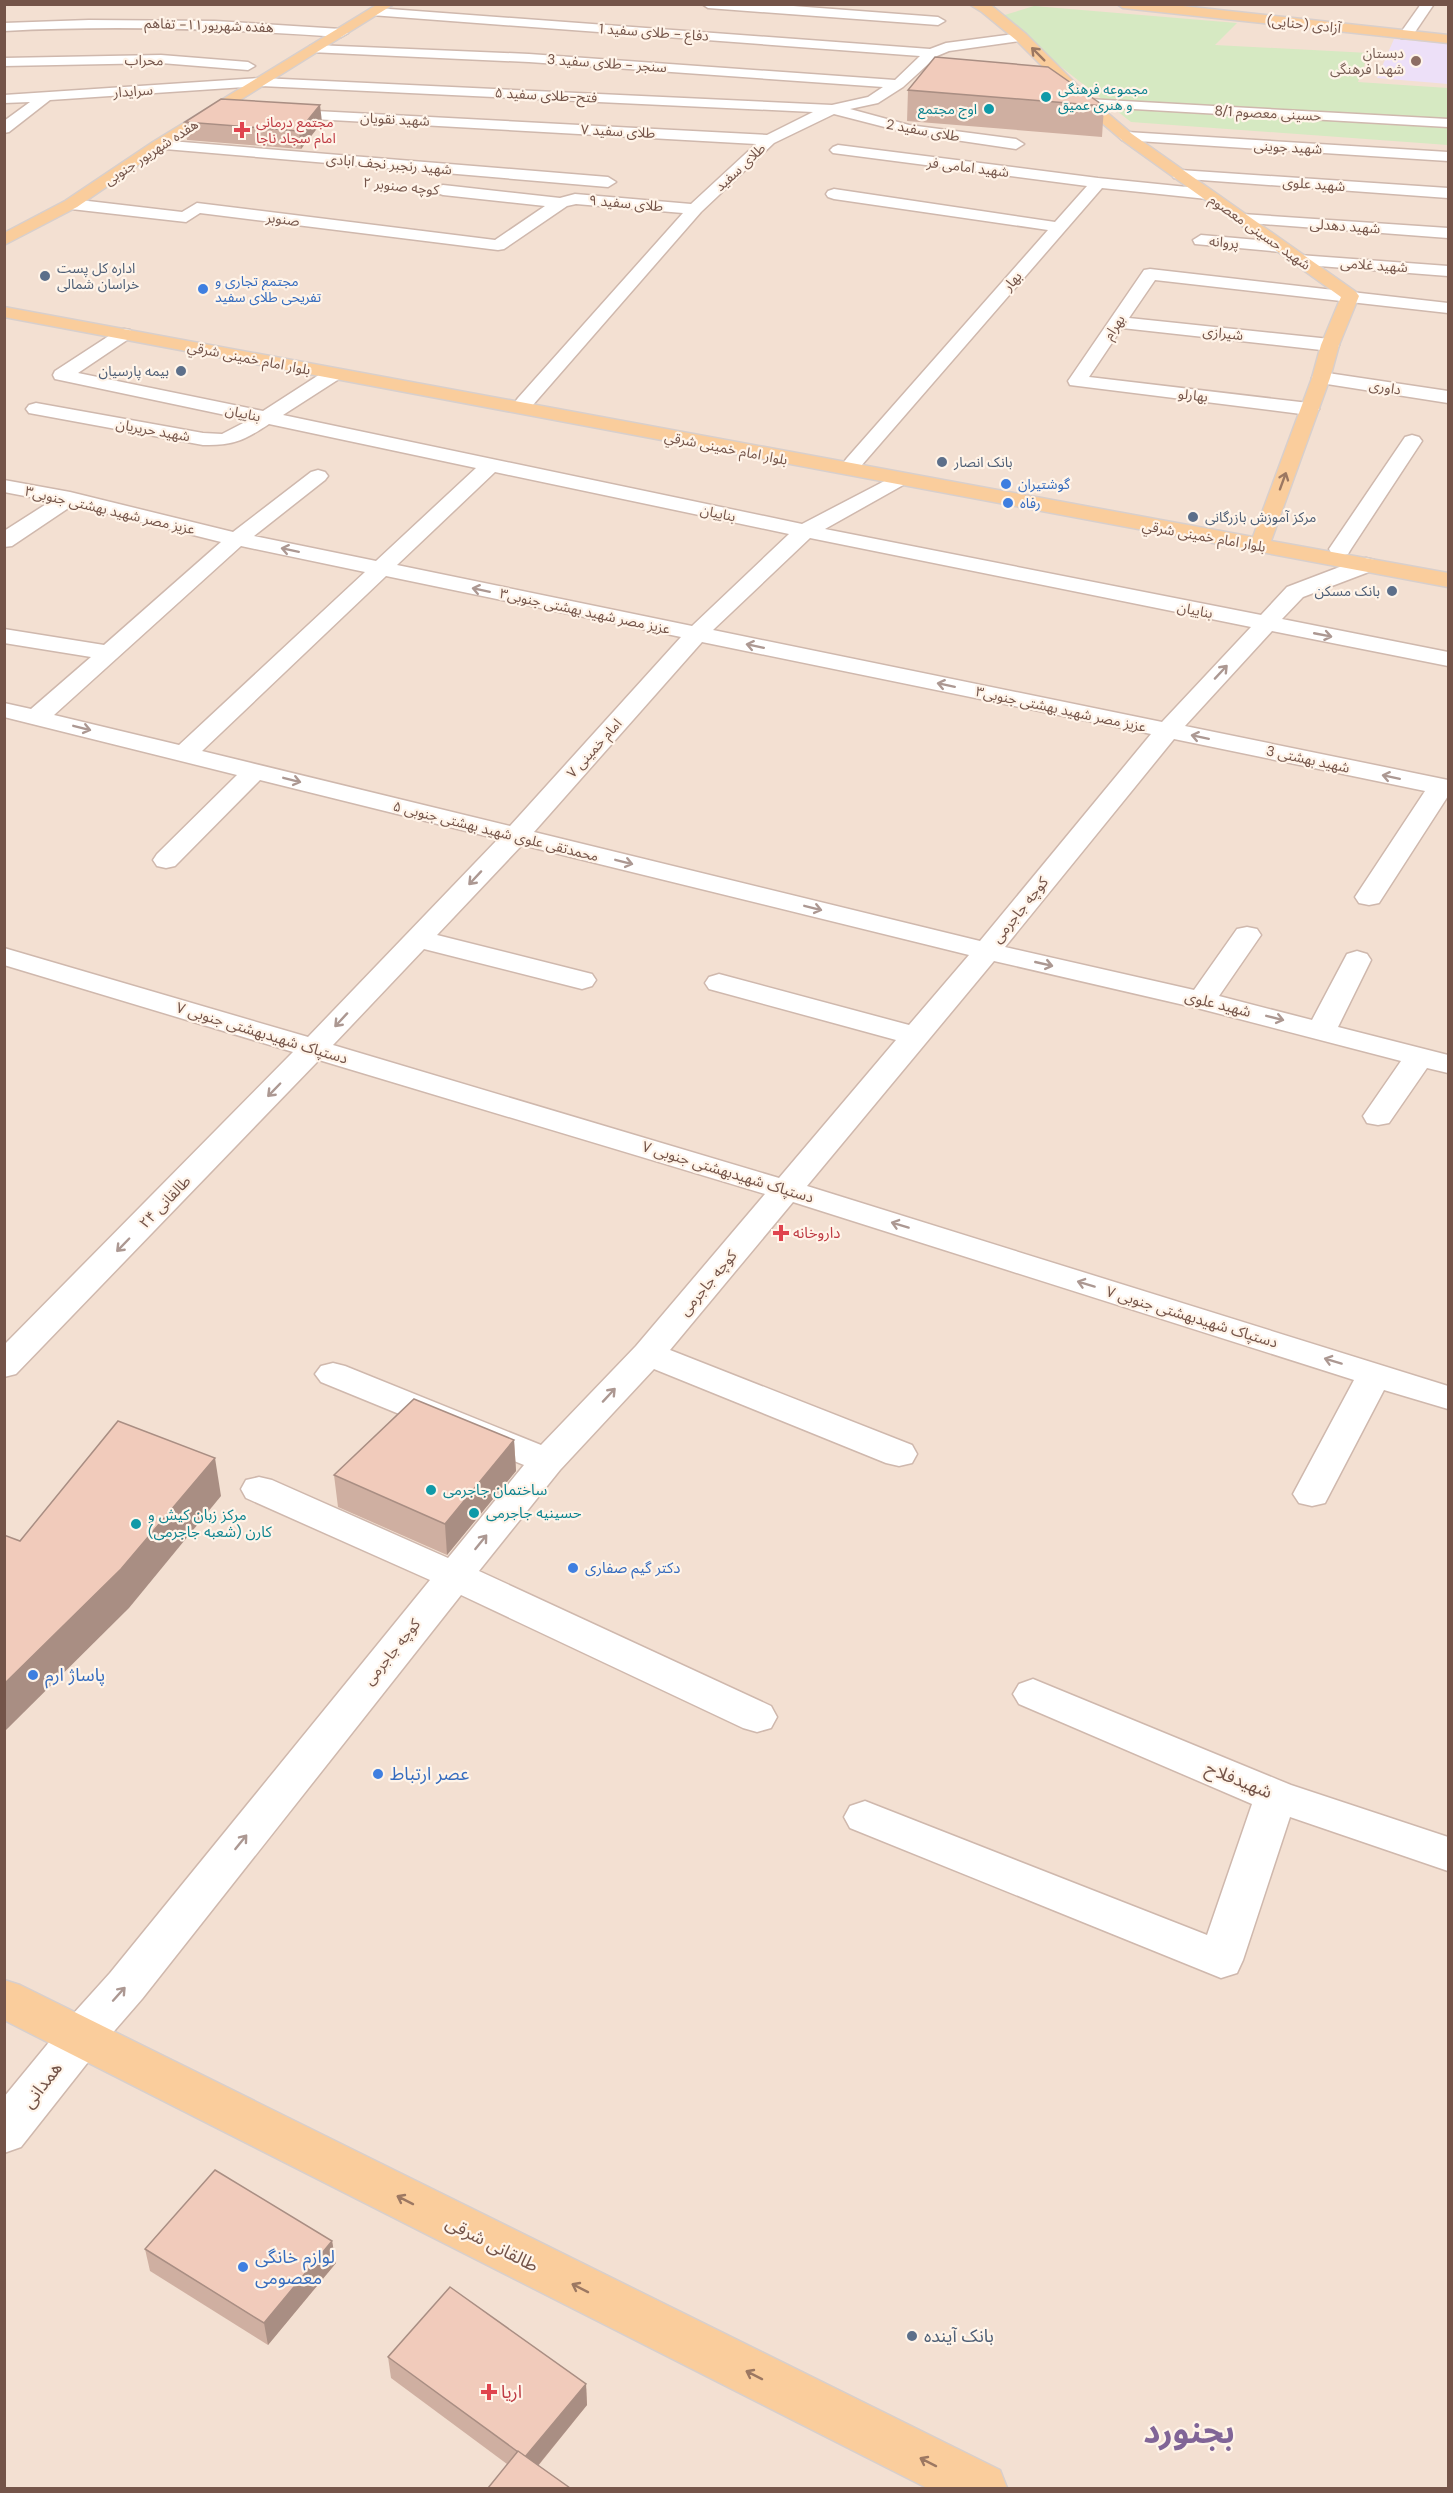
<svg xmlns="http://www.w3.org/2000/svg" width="1453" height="2493" font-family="'DM Sans','Noto Sans Arabic',sans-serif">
<rect width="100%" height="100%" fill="#fcf0e3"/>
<rect fill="#f3e0d2" x="5" y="5" width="1443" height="2483"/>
<polygon fill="#ede0f8" points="1394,39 1448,44 1448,84 1377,78"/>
<polygon fill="#d6e9c2" points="1034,6 1237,23 1215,45 1369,53 1358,82 1448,88 1448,145 1131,122 998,17"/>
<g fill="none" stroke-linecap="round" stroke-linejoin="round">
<defs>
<g id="minor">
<polygon points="702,4 767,4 938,17 945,21 938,25 708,8"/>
<polygon points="1421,4 1434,4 1411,38 1401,38 1399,35"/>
<polygon points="376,8 930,49 946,43 1021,33 1028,37 1026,40 949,51 937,56 903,87 878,103 850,109 909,125 1016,139 1024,144 1016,149 908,133 834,114 774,143 701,212 532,406 518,406 515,402 518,398 683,213 576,204 567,206 504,249 498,250 200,213 186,222 71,209 63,204 71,199 182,212 197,203 495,240 545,206 443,195 437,193 435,190 437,187 443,185 560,198 575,194 691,204 756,144 278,117 271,113 278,109 767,135 813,112 261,86 50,100 9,132 4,133 4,121 30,102 4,103 4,95 261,78 832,105 868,97 883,87 529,62 310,52 308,49 310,46 315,45 529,54 895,80 920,56 371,15 369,12 371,9"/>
<path d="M89,20L215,21L341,29L348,33L341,37C229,29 117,25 4,31V23Z"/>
<polygon points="161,55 248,62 255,66 248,70 161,63 4,66 4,58"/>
<polygon points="1087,99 1448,119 1448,127 1082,106 1080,103 1082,100"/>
<polygon points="1127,132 1448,152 1448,161 1122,140 1119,137"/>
<polygon points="158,140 608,177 616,182 608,187 153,148 150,145"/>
<polygon points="838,145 1098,178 1207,189 1215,194 1207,199 1102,188 861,466 847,466 844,462 847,458 1048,230 834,199 828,197 826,194 828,191 834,189 1055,222 1087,186 833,153 830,150 833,147"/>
<polygon points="1180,170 1448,188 1448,198 1174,178 1172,175"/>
<polygon points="1242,214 1448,228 1448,238 1236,222 1234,219"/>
<polygon points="1201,235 1282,242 1290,247 1282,252 1195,244 1193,240"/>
<polygon points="1299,255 1448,266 1448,276 1293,264 1290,260 1293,256"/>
<polygon points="1150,269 1448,303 1448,313 1155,280 1129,318 1330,339 1337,341 1339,345 1337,349 1330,351 1122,328 1089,377 1309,403 1316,405 1319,409 1316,413 1309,415 1070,385 1068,381 1144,270"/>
<path d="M124,329L130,330L133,334L130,338L78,373L263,411L325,371H339L341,375L339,379L283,415L802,524L898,474L905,476L908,480L905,484L825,529L1261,615L1287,587L1358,560L1366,558L1374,560L1377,565L1374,570L1303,597L1282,619L1448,652V666L1272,631L1185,726L1448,780V796L1379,903L1369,905L1359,903L1355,897L1425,791L1174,739L1005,947L1194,990L1237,929L1247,927L1257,929L1261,935L1219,996L1312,1020L1347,954L1357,951L1367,954L1371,960L1338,1027L1448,1055V1073L1427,1068L1389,1123L1378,1125L1367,1123L1363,1116L1401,1061L1197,1008L994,961L807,1186L1448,1386V1409L1384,1390L1325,1503L1312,1506L1299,1503L1293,1494L1354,1380L793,1202L670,1350L912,1445L917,1454L912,1463L899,1466L886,1463L654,1369L560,1470L479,1571L771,1706L777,1717L771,1728L757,1732L743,1728L461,1595L142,1999L96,2052L21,2147L4,2153V2097L64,2024L110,1973L430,1580L246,1498L241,1489L246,1480L259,1477L272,1480L448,1558L524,1465L321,1382L315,1374L321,1366L333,1363L345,1366L541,1445L636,1346L765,1194L319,1060L16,1374L4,1377V1345L293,1052L4,965V948L308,1037L498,839L260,780L175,866L166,868L157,866L153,860L157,854L237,775L4,717V703L31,709L91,657L4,643V629L104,645L221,542L73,505L12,546L4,547V531L51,501L4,492V480L70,492L233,532L311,472L318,470L325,472L328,476L325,480L254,536L376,561L476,468L269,424C245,440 233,446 203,445L29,413L26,409L29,405L36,403L203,433L222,434L249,420L55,379L53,375L55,371L118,330ZM495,472L789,534L692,626L397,565ZM810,538L1251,627L1162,722L713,630ZM241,546L365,572L179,745L54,715ZM386,576L681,637L510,826L202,751ZM702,642L1151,734L980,941L534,832ZM522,845L969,955L909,1025L719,974L709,977L705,983L709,989L896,1040L779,1178L333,1045L424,949L582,989L592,986L596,980L592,974L437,935Z"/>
<polygon points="1321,372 1448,391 1448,403 1314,382 1312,378 1314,374"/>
<polygon points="1412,435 1419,437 1422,441 1351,549 1348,554 1340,556 1332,554 1329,549 1405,437"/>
<polygon points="1033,1679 1291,1785 1448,1837 1448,1871 1290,1817 1243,1960 1237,1973 1221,1978 850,1828 844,1817 850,1806 865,1801 1207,1935 1252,1804 1019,1704 1013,1694 1019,1684"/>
</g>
<g id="major">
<polygon points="378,4 394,4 163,148 77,207 4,245 4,233 65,201 153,142"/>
<polygon points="969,4 992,6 1026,34 1092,100 1132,134 1356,292 1359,296 1339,345 1330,378 1271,541 1448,573 1448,587 4,317 4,307 1253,537 1312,378 1321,345 1341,297 1122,140 1082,106 1016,40 982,12"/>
<polygon points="1117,4 1164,4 1448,35 1448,43 1123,8"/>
<polygon points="4,1980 20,1985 1000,2470 1007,2488 927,2488 4,2020"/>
</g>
</defs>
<use href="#minor" stroke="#cfb8ad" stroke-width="3"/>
<use href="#major" stroke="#d8cfcc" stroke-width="3"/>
<use href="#minor" fill="#fff" fill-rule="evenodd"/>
<use href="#major" fill="#facd9c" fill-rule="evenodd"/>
</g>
<g fill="#cfafa1">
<polygon points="908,90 1104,106 1102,137 907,121"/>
<polygon points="185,122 322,122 301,149 187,140"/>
<polygon points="514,1440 516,1471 447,1555 338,1507 334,1475"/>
<polygon points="332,2241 336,2263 268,2345 150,2271 145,2249"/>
<polygon points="388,2357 586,2384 587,2405 538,2466 507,2464 391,2378"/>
</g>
<g fill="#a98e83">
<polygon points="320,105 322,122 301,149 299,131"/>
<polygon points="514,1440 516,1471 447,1555 445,1524"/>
<polygon points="215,1458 221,1496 129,1608 4,1732 4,1684"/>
<polygon points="332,2241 336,2263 268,2345 264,2323"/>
<polygon points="586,2384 587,2405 527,2479 525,2457"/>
</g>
<g fill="#f1cbbb" stroke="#a98e83" stroke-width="1.5">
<polygon points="935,57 1048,67 1104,106 908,90"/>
<polygon points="221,99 320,105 299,131 185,122"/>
<polygon points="414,1399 514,1440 445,1524 334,1475"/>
<polygon points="118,1421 215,1458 121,1569 4,1684 4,1535 20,1541"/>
<polygon points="215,2170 332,2241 264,2323 145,2249"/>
<polygon points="450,2287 586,2384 525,2457 388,2357"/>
<polygon points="518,2451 570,2488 488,2488"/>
</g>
<defs><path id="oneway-shaft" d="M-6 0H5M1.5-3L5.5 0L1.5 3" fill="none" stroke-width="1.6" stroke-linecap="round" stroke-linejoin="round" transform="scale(1.5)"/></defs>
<g stroke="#9c7862">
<use href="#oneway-shaft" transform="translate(1038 54) rotate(-135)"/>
<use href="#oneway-shaft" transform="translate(1283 481) rotate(-70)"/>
<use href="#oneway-shaft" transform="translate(405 2200) rotate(-153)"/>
<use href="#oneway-shaft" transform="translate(580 2288) rotate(-153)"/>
<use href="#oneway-shaft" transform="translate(754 2375) rotate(-153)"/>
<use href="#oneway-shaft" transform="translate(928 2462) rotate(-153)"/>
</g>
<g stroke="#ac9892">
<use href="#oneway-shaft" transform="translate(290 550) rotate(-168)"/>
<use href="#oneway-shaft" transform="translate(481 590) rotate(-168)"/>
<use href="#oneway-shaft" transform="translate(1323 635) rotate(11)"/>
<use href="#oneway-shaft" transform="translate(755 646) rotate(-168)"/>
<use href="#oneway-shaft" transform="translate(1221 672) rotate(-47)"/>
<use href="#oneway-shaft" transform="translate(946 685) rotate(-168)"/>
<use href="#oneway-shaft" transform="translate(82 728) rotate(14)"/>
<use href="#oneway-shaft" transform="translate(1200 737) rotate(-168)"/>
<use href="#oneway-shaft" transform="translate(1391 777) rotate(-168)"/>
<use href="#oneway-shaft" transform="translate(292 780) rotate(14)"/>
<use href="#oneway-shaft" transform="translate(624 862) rotate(14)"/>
<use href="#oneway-shaft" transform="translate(475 878) rotate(133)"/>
<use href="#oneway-shaft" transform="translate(813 908) rotate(14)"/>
<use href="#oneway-shaft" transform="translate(1044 964) rotate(13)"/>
<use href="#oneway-shaft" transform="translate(1275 1018) rotate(14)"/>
<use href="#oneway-shaft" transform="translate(341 1020) rotate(133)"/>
<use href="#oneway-shaft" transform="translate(274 1090) rotate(134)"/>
<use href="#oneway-shaft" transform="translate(900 1225) rotate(-163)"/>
<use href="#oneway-shaft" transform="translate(123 1245) rotate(134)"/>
<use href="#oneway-shaft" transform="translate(1086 1284) rotate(-163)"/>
<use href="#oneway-shaft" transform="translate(1333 1361) rotate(-163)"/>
<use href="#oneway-shaft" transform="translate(609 1395) rotate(-47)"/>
<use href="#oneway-shaft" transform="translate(481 1542) rotate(-51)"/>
<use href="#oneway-shaft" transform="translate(241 1842) rotate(-51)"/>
<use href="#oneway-shaft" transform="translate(119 1994) rotate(-48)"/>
</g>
<circle fill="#8d6e63" stroke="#fff4e9" stroke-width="2" cx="1416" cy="61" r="6"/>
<g fill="#0f9aa8" stroke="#fff4e9" stroke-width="2">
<circle cx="1046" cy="97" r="6"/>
<circle cx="989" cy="109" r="6"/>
<circle cx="431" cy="1490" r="6"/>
<circle cx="474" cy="1513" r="6"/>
<circle cx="136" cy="1524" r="6"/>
</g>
<g fill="#e0444e" stroke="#fff4e9" stroke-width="2">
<path d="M239 121h6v6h6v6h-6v6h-6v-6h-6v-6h6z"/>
<path d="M778 1224h6v6h6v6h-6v6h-6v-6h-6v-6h6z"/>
<path d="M486 2383h6v6h6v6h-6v6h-6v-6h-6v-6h6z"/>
</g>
<g fill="#5c6f8a" stroke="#fff4e9" stroke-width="2">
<circle cx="45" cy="276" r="6"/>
<circle cx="181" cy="371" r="6"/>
<circle cx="942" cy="462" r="6"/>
<circle cx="1193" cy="517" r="6"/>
<circle cx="1392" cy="591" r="6"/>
<circle cx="912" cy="2336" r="6"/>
</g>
<g fill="#3f7fe0" stroke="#fff4e9" stroke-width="2">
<circle cx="203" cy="289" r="6"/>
<circle cx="1006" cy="484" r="6"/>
<circle cx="1008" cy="503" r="6"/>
<circle cx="573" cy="1568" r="6"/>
<circle cx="33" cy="1675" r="6"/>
<circle cx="378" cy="1774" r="6"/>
<circle cx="243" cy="2267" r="6"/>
</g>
<g text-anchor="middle" stroke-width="4.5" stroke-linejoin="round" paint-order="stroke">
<g font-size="14" fill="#745449" stroke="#fff4e9">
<text transform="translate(1304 24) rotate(6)" y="5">آزادی (حنایی)</text>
<text transform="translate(209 25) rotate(2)" y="5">هفده شهریور۱۱- تفاهم</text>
<text transform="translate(654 32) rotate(4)" y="5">دفاع - طلای سفید 1</text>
<text transform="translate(144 60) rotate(1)" y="5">محراب</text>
<text transform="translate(607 63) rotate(4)" y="5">سنجر - طلای سفید 3</text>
<text transform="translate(133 91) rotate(-4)" y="5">سرایدار</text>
<text transform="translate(546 95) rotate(3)" y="5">فتح-طلای سفید ۵</text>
<text transform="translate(1268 113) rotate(3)" y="5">حسینی معصوم 8/1</text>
<text transform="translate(395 119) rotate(3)" y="5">شهید نقویان</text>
<text transform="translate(923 130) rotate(10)" y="5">طلای سفید 2</text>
<text transform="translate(618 131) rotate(3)" y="5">طلای سفید ۷</text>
<text transform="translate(1288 147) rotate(3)" y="5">شهید جوینی</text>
<text transform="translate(151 152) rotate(-33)" y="5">هفده شهریور جنوبی</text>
<text transform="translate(389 164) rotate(5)" y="5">شهید رنجبر نجف ابادی</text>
<text transform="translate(740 167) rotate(-43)" y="5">طلای سفید</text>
<text transform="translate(968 167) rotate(7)" y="5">شهید امامی فر</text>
<text transform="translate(1314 184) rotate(4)" y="5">شهید علوی</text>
<text transform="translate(401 186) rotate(6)" y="5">کوچه صنوبر ۲</text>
<text transform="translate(626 203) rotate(5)" y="5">طلای سفید ۹</text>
<text transform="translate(283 219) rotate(7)" y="5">صنوبر</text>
<text transform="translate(1345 226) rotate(4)" y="5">شهید دهدلی</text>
<text transform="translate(1260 232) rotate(35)" y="5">شهید حسینی معصوم</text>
<text transform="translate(1224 242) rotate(5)" y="5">پروانه</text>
<text transform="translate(1374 265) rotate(4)" y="5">شهید غلامی</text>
<text transform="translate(1012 281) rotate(-49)" y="5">بهار</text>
<text transform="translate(1114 327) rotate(-56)" y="5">بهرام</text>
<text transform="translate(1223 333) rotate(6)" y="5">شیرازی</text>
<text transform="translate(249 358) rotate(11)" y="5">بلوار امام خمینی شرقي</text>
<text transform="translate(1385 387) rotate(9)" y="5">داوری</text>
<text transform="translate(1193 395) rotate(7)" y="5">بهارلو</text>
<text transform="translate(243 413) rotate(12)" y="5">بناییان</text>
<text transform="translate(153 430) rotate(10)" y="5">شهید حریریان</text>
<text transform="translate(726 448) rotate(11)" y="5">بلوار امام خمینی شرقي</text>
<text transform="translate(110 510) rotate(13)" y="5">عزیز مصر شهید بهشتی جنوبی۳</text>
<text transform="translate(718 513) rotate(12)" y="5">بناییان</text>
<text transform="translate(1204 536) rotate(10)" y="5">بلوار امام خمینی شرقي</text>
<text transform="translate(1195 610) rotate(11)" y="5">بناییان</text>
<text transform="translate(585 611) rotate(12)" y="5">عزیز مصر شهید بهشتی جنوبی۳</text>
<text transform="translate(1061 709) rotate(12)" y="5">عزیز مصر شهید بهشتی جنوبی۳</text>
<text transform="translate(594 748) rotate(-48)" y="5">امام خمینی ۷</text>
<text transform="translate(1308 759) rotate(12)" y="5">شهید بهشتی 3</text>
<text transform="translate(496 831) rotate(14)" y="5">محمدتقی علوی شهید بهشتی جنوبی ۵</text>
</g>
<g font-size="14" fill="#785e54" stroke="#fff4e9" text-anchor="end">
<text x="1404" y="58">دبستان<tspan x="1404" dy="16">شهدا فرهنگی</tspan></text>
</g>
<g font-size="14" fill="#0d838f" stroke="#fff4e9" text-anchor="start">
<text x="1058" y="94">مجموعه فرهنگی<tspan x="1058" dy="16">و هنری عمیق</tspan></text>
<text x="977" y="114" text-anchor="end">اوج مجتمع</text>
</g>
<g font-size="14" fill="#be3a42" stroke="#fff4e9" text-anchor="start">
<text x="256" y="127">مجتمع درمانی<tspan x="256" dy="16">امام سجاد ناجا</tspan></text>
</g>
<g font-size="14" fill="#4e5e75" stroke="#fff4e9" text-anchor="start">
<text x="57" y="273">اداره کل پست<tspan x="57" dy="16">خراسان شمالی</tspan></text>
<text x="169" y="376" text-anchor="end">بیمه پارسیان</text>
<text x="954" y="467">بانک انصار</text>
<text x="1205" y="522">مرکز آموزش بازرگانی</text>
<text x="1380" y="596" text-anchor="end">بانک مسکن</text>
</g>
<g font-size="14" fill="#366cbe" stroke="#fff4e9" text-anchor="start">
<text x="215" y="286">مجتمع تجاری و<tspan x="215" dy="16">تفریحی طلای سفید</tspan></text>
<text x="1018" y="489">گوشتیران</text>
<text x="1020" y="508">رفاه</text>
</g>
<g font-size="15" fill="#745449" stroke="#fff4e9">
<text transform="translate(1020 910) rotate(-51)" y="5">کوچه جاجرمی</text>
<text transform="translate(1218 1004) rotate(14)" y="5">شهید علوی</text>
<text transform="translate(262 1033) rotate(17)" y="5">دستپاک شهیدبهشتی جنوبی ۷</text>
<text transform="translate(728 1172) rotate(17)" y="5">دستپاک شهیدبهشتی جنوبی ۷</text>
<text transform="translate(165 1202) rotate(-46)" y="5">طالقانی ۲۴</text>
<text transform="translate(708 1283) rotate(-50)" y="5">کوچه جاجرمی</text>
<text transform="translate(1192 1317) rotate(17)" y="5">دستپاک شهیدبهشتی جنوبی ۷</text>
<text transform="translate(392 1652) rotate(-51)" y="5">کوچه جاجرمی</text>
</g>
<g font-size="15" fill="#be3a42" stroke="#fff4e9" text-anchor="start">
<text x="793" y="1238">داروخانه</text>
</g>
<g font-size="15" fill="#0d838f" stroke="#fff4e9" text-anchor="start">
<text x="443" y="1495">ساختمان جاجرمی</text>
<text x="486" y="1518">حسینیه جاجرمی</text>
<text x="148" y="1520">مرکز زبان کیش و<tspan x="148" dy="17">کارن (شعبه جاجرمی)</tspan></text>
</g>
<g font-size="15" fill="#366cbe" stroke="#fff4e9" text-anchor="start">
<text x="585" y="1573">دکتر گیم صفاری</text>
</g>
<g font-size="18" fill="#366cbe" stroke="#fff4e9" text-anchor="start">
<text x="45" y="1681">پاساژ ارم</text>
<text x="390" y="1780">عصر ارتباط</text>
<text x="255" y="2263">لوازم خانگی<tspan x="255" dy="21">معصومی</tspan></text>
</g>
<g font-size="18" fill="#745449" stroke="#fff4e9">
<text transform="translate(1239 1780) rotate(22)" y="6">شهیدفلاح</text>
<text transform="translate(42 2085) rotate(-52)" y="6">همدانی</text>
<text transform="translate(492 2244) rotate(27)" y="6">طالقانی شرقی</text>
</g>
<g font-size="18" fill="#4e5e75" stroke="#fff4e9" text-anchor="start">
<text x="924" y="2342">بانک آینده</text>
</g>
<g font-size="18" fill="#be3a42" stroke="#fff4e9" text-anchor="start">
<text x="501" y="2398">اریا</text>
</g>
<g font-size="33" font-weight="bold" fill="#816597" stroke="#fff4e9">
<text x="1189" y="2443">بجنورد</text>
</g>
</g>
<rect width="1453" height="2493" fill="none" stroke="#745449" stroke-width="12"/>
</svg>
